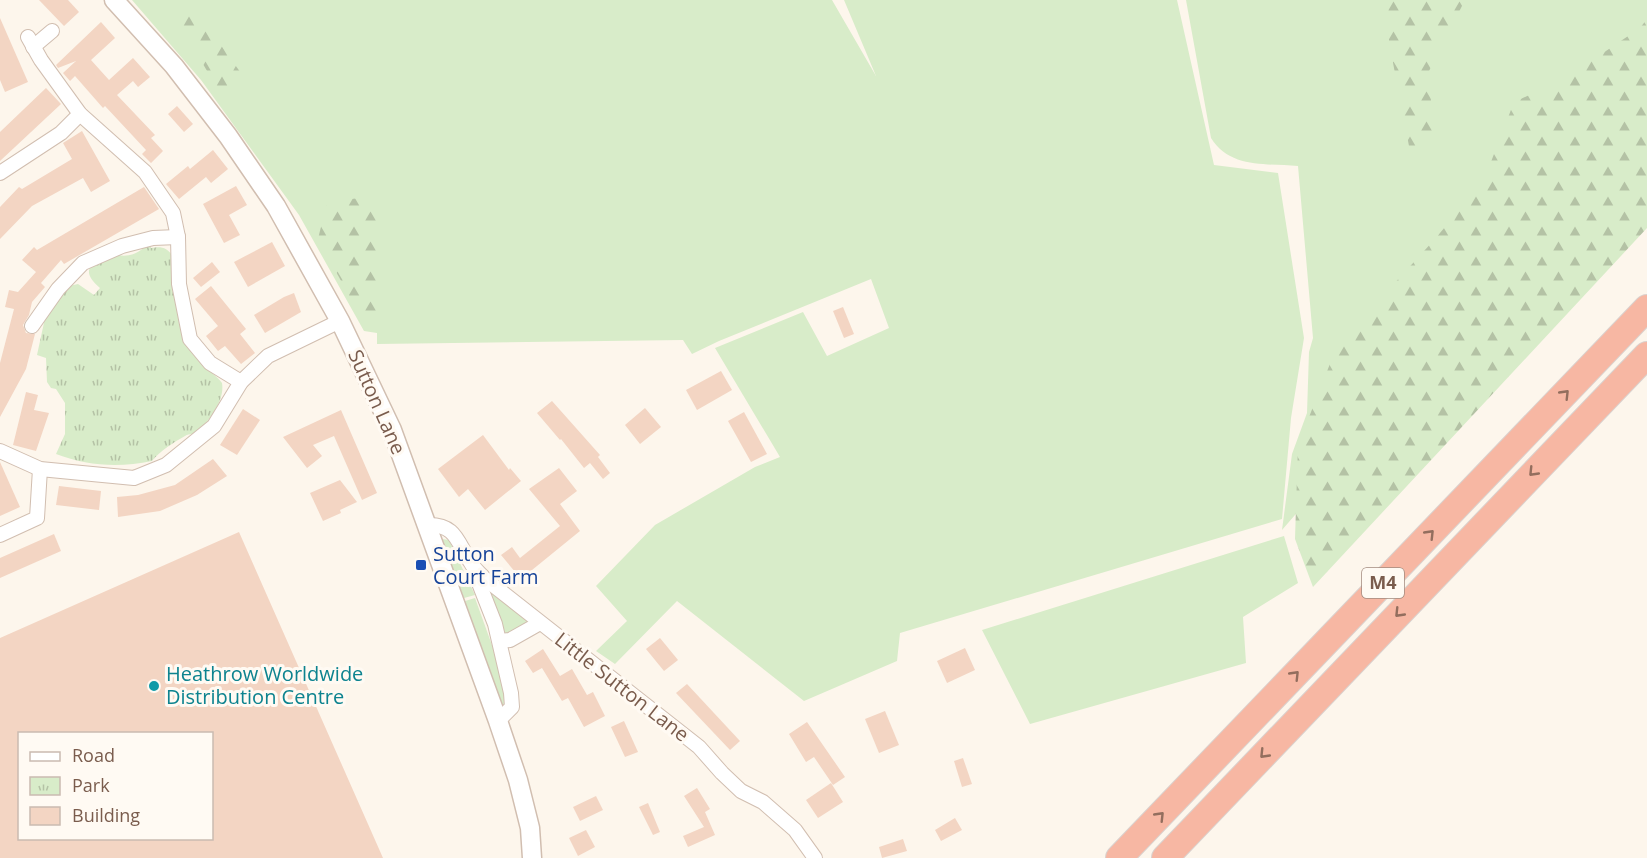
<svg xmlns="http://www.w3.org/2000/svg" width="1647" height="858" font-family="'Open Sans',sans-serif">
<defs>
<pattern id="forest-firs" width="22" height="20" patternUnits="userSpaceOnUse" patternTransform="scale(1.5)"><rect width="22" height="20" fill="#d8ecc9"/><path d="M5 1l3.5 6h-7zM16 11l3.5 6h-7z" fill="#b4c2a5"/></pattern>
<pattern id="park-tufts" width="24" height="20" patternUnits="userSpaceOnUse" patternTransform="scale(1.5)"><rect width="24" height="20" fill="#d8ecc9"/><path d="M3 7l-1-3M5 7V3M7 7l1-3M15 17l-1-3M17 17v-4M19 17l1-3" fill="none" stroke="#b4c2a5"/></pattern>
</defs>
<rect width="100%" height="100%" fill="#fdf6ec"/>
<g fill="#d8ecc9">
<polygon points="132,0 832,0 876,76 844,0 1177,0 1214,165 1278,173 1304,338 1291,418 1282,519 900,633 897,661 804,701 677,601 615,664 596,651 627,621 596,586 655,525 755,467 780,457 715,348 803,312 827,356 889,328 871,279 719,341 692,354 683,340 377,344 377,333 364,331 299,215 201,80"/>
<path d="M1186,0H1647V108L1282,530L1292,454L1307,413L1309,352L1313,338L1298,166C1267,163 1230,169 1211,138Z"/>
<polygon points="1284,536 1298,583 1243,617 1246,663 1030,724 982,630"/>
<polygon points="442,539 449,540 475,595 464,598"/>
<polygon points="489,588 528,620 525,625 507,634 504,632"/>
<polygon points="475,598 493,648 507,705 501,704 465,601"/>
</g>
<g fill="url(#forest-firs)">
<polygon points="1388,0 1465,0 1429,71 1433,132 1414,172 1389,42"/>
<polygon points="196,10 243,76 219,91 178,22"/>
<polygon points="1647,19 1647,228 1313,587 1295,539 1298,445 1337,346 1435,239 1484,180 1514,102 1566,78 1640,28"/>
<polygon points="376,196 376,323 356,308 318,239 327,202"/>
</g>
<path fill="url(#park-tufts)" d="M146,245H150L151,248C162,246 169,248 174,259C175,299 177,335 205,366C210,372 217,376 222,383C225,400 210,420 198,431C194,435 190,433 185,436C174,442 160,451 152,461C119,468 87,466 56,454L65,434V403L56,389L51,388L47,382L46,358L37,355L45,318L69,286L78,284L94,295L100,288C77,268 94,263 114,254C125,258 138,255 146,245Z"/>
<g fill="#f3d5c3" fill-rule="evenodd">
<polygon points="39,0 68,0 79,12 64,26"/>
<polygon points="0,18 28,82 5,92 0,80"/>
<polygon points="101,22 115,38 91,60 109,80 133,58 150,77 138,87 133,81 117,95 155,135 151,138 163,151 151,163 142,154 146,150 105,106 103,108 75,76 70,81 63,73 76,61 58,68 56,65"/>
<polygon points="46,88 61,104 0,161 0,132"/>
<polygon points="177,106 193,124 184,132 168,114"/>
<polygon points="82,131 110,181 91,192 83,178 32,206 0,239 0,207 19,187 22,189 72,159 63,143"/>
<polygon points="213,150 228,169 211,183 206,177 179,199 166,184 188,166 190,169"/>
<polygon points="236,186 247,205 229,215 240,235 224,243 203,204"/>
<polygon points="144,187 159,209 64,264 61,260 41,283 45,287 32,302 29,315 23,325 26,333 35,334 26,369 0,417 0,363 14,309 5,307 9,290 18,292 36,272 22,260 34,247 37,250"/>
<polygon points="272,242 285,266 248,287 234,262"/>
<polygon points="212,262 220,272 201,287 193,278"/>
<polygon points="211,286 246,329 240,334 255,353 241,364 225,346 218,351 206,336 218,326 195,299"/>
<polygon points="294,293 301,312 265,333 254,315 284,297"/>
<polygon points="843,307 854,334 844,338 833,311"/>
<polygon points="721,371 732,390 697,410 686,390"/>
<polygon points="26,392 38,395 34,410 49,413 36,451 13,445"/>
<polygon points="552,401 600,455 598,457 610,473 603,479 590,463 584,468 561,439 560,440 537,413"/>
<polygon points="645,408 661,427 640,444 625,425"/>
<polygon points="243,409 260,420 237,455 220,445"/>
<polygon points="341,410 377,493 362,500 334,436 313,445 322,456 307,468 283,437"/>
<polygon points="744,412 767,454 751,462 728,421"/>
<polygon points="483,435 509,470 510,468 521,481 485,510 468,489 459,497 438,469"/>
<polygon points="213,459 227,476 197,495 160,511 118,517 117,497 138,495 175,485"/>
<polygon points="0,462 20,507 0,516"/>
<polygon points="559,468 577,491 560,504 580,531 521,579 501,555 512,547 520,558 560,526 529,489"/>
<polygon points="340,480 357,502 340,510 341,513 323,521 310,493"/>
<polygon points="59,486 101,491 99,510 56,505"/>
<path d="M239,532L383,858H0V638ZM20,734H212V838H20Z"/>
<polygon points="54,534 61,551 0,578 0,558"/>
<polygon points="660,638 678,660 664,671 646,649"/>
<polygon points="965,648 975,670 947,683 937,661"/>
<polygon points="543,649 560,676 572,669 587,695 593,692 605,716 584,727 568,698 562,701 542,668 533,673 525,661"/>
<polygon points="687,684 740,741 730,750 676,693"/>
<polygon points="885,711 899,745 879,753 865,719"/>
<polygon points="624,721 638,752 625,757 611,727"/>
<polygon points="807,722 845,777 833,785 814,757 806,762 789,734"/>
<polygon points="963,758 972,784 962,787 954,761"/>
<polygon points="831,783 843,802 818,818 806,800"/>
<polygon points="697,788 710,809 705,812 715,835 688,847 683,836 704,827 684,796"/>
<polygon points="596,796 603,810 580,821 573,807"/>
<polygon points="648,803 660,832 653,835 639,807"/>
<polygon points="955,818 962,830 941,841 935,830"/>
<polygon points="586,830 595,847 578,856 569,838"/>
<polygon points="903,839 907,851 882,858 879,847"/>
</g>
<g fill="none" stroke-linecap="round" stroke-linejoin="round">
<defs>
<g id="minor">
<polyline points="28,37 41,60 80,114 145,172 173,213 178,237 179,284 190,339 210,363 241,382"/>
<polyline points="33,47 52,31"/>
<polyline points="0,173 61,133 80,114"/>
<polyline points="32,326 58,289 83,263 122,246 153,238 178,237"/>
<polyline points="0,451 40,469 134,478 166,465 214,426 241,382 268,356 340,321"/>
<path d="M427,525C457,524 457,543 471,563C474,569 480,573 484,578L699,747L722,773L741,791L763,802L795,830L815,858"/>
<polyline points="0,535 37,518 40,469"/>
<polyline points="475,573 495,624 511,693 512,707 498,721"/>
<polyline points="500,641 510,640 540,623"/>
</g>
<polyline id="tertiary" points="114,0 174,66 228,136 276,206 340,321 392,430 498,721 518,780 530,828 532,858"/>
<g id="motorway">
<polyline points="1119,858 1647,308"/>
<polyline points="1165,858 1647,355"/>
</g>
</defs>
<use href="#minor" stroke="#d1beb0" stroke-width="16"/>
<use href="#tertiary" stroke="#d1beb0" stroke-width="21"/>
<use href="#motorway" stroke="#dad1cd" stroke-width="28"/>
<use href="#minor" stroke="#fff" stroke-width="14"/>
<use href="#tertiary" stroke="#fff" stroke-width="18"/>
<use href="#motorway" stroke="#f7b7a3" stroke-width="26"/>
</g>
<defs><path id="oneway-chevron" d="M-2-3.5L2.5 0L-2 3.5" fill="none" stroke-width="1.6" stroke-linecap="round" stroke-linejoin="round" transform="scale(1.5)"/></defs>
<g stroke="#936e5e">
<use href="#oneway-chevron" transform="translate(1565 394) rotate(-46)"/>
<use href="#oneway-chevron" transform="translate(1533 472) rotate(134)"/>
<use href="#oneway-chevron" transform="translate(1430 534) rotate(-46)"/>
<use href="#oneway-chevron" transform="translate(1399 613) rotate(134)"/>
<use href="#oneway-chevron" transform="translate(1295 675) rotate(-46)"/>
<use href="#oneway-chevron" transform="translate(1264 754) rotate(134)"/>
<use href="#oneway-chevron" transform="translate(1160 816) rotate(-46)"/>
</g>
<rect fill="#1a4fb4" stroke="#fffaf3" stroke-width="2" x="415" y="559" width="12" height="12" rx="3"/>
<circle fill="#0f9aa8" stroke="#fffaf3" stroke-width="2" cx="154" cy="686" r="6"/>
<g text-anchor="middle" stroke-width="6" stroke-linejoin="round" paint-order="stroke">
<rect fill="#fffaf3" stroke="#a28b7f" stroke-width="1.5" x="1362" y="568" width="42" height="30" rx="4.5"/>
<g font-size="18" font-weight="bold" fill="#7a5c4d">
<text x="1383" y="589">M4</text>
</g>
<g font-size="20" fill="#7a5c4d" stroke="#fffaf3">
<text transform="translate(377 402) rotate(66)" y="7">Sutton Lane</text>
<text transform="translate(622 687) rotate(38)" y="7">Little Sutton Lane</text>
</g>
<g font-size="20" fill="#164399" stroke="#fffaf3" text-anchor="start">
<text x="433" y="561">Sutton<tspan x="433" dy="23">Court Farm</tspan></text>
</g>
<g font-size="20" fill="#0d838f" stroke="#fffaf3" text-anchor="start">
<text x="166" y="681">Heathrow Worldwide<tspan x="166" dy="23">Distribution Centre</tspan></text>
</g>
</g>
<rect x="18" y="732" width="195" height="108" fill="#fffaf3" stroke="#cabbb1" stroke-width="1.5"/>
<rect x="30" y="752" width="30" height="9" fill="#ffffff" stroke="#cabbb1" stroke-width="1.5"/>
<text x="72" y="762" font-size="18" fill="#7a5c4d">Road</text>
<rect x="30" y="777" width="30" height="18" fill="url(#park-tufts)" stroke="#cabbb1" stroke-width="1.5"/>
<text x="72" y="792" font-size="18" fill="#7a5c4d">Park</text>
<rect x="30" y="807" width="30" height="18" fill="#f3d5c3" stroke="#cabbb1" stroke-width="1.5"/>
<text x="72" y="822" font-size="18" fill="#7a5c4d">Building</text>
</svg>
